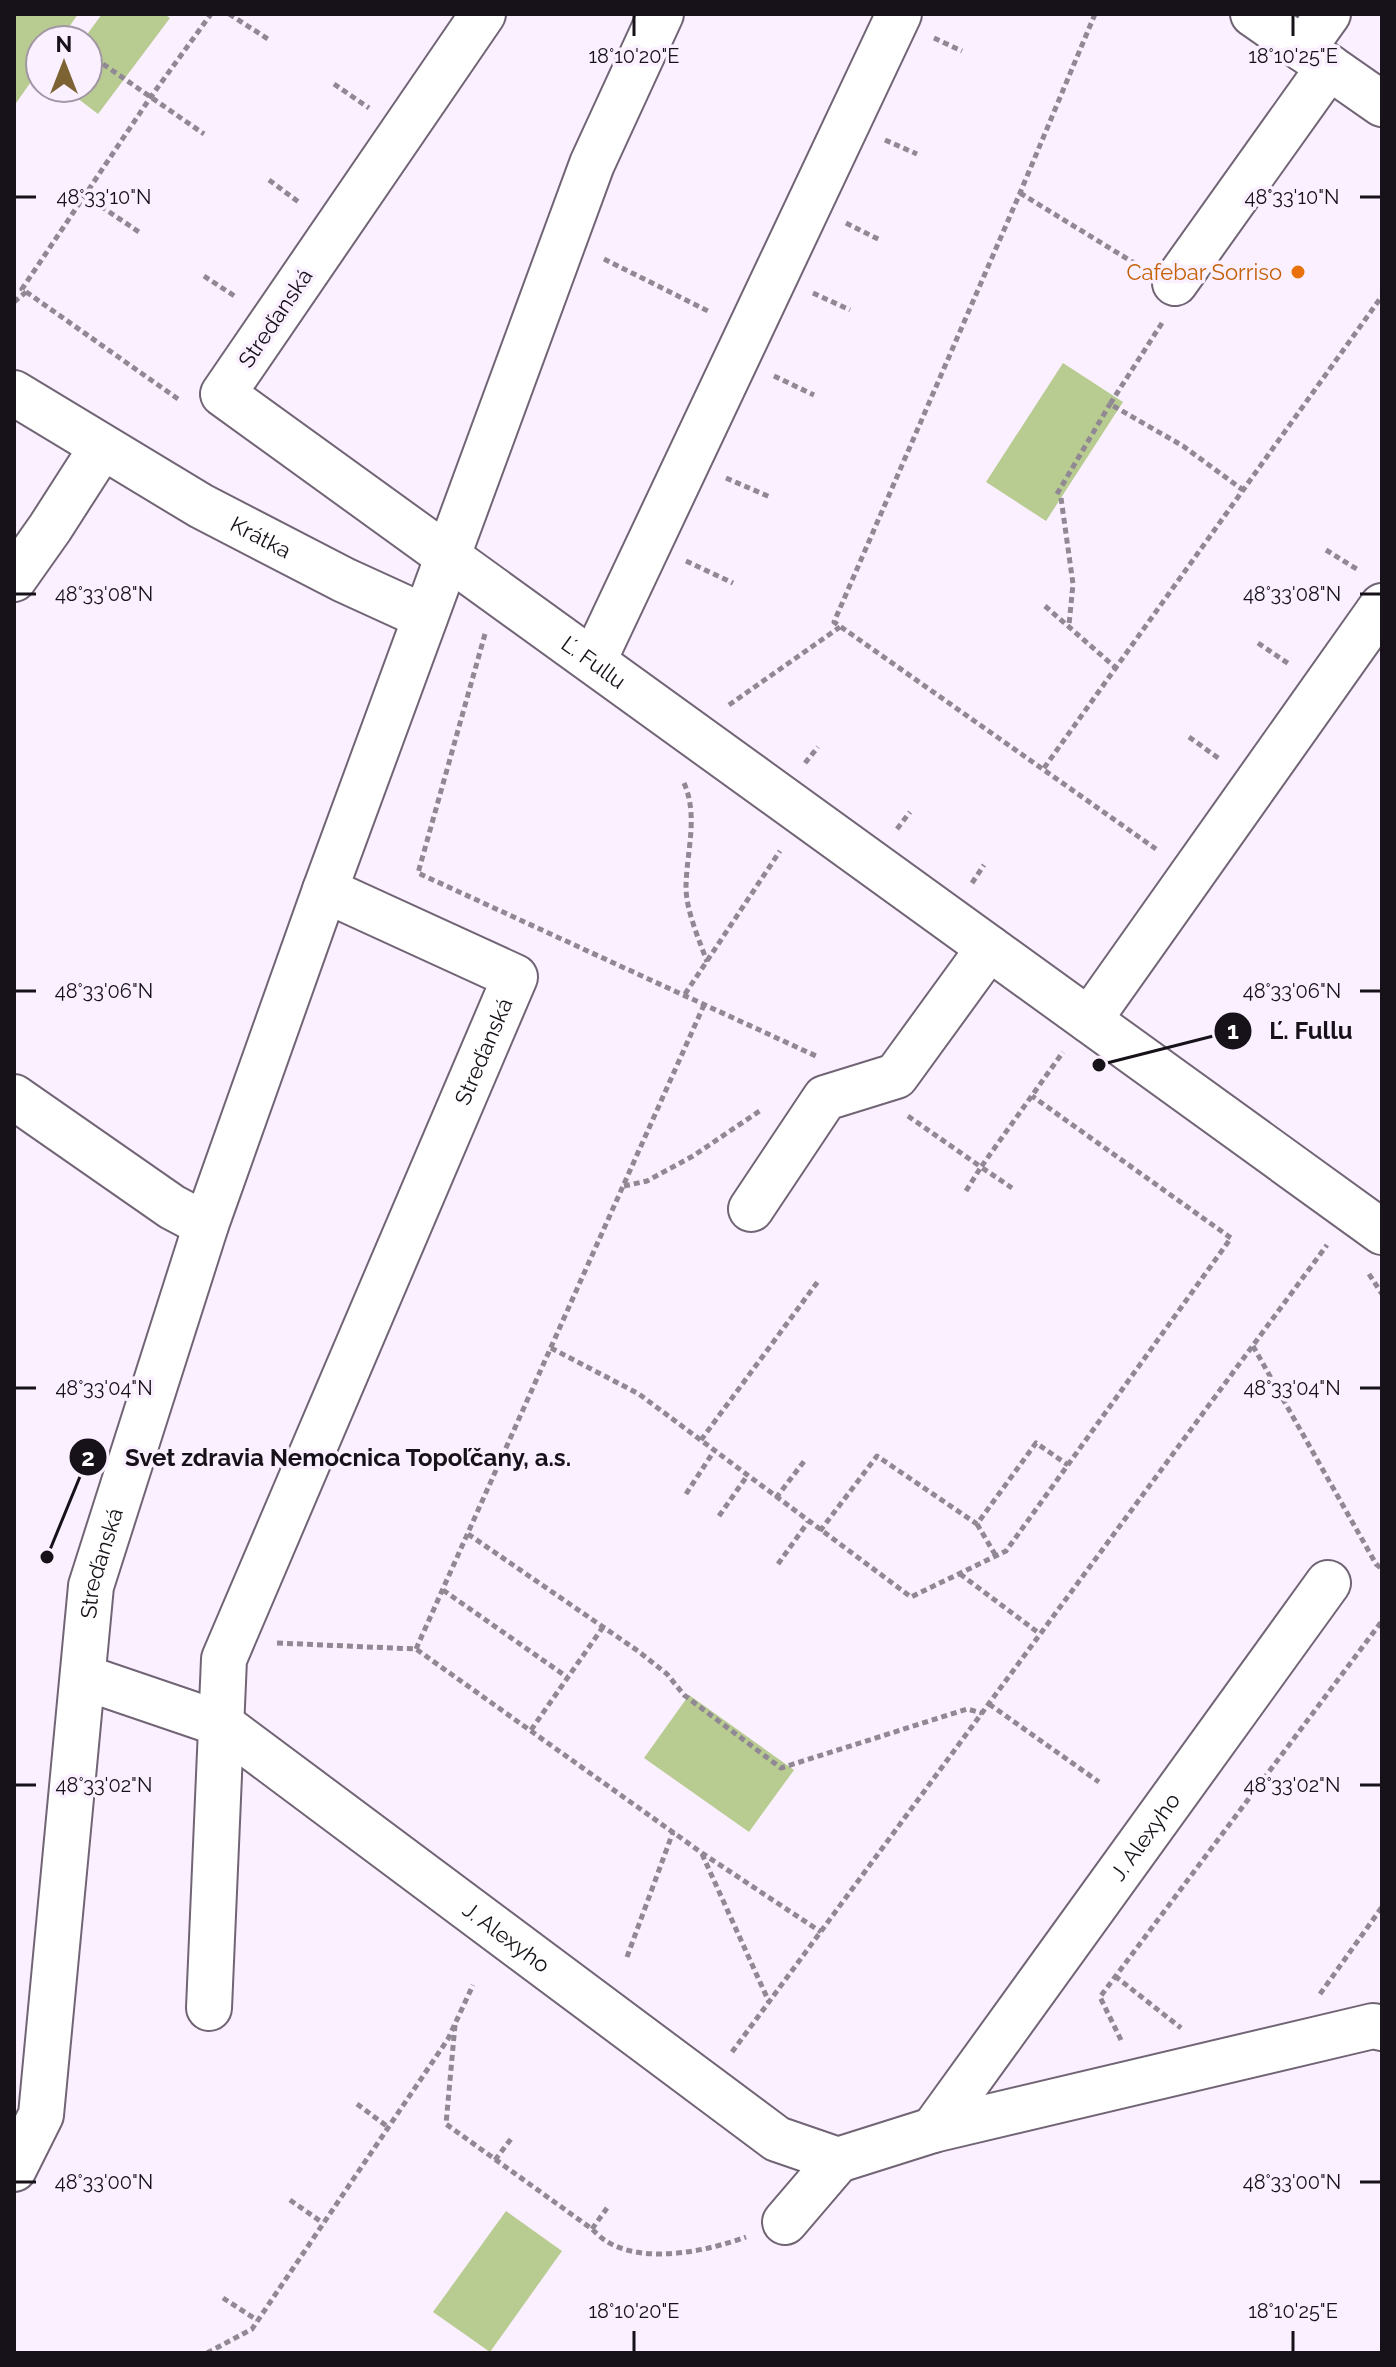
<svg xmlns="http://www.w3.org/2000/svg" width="1396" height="2367" font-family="Raleway,sans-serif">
<rect width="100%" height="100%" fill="#fbf0ff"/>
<g fill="#b8cb91">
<polygon points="14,14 78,14 60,40 40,40 40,69 14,106"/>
<polygon points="102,14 164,14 170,18 98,114 64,88 88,88 88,40 83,40"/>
<polygon points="1063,363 1123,402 1046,521 986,482"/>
<polygon points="689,1695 794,1770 749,1832 644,1758"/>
<polygon points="506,2211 562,2251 490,2352 433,2312"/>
</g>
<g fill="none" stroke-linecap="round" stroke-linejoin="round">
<defs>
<g id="minor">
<path id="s1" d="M483,14L223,394L1382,1232"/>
<polyline points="1253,14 1382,104"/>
<polyline points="1303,49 1328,14"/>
<polyline points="1175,283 1329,67"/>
<path id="s2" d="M14,393L201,506L344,580L425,617"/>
<polyline points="14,579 50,528 102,447"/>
<polyline points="594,660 899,14"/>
<polyline points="1089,1020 1382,606"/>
<polyline points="14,1097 172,1207 206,1225"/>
<polyline points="751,1209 825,1098 896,1076 989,948"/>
<path id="s3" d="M83,1677L221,1724L777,2139L838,2160L933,2130L1373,2026L1382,2028"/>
<path id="s4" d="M209,2008L224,1659L515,977L325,890"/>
<path id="s5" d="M933,2130L1328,1583"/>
<path id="s6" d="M14,2169L41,2115L91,1586L206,1225L325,890L592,164L661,14"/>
<polyline points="785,2222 838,2160"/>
</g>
</defs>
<use href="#minor" stroke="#716575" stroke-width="48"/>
<g stroke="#908893" stroke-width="5" stroke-dasharray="6 4" stroke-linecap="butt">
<polyline points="229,14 268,39"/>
<polyline points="1095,14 1020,193 834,622 1156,849"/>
<polyline points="934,38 962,51"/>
<polyline points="103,64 204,134"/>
<polyline points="334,84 369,108"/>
<polyline points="885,140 917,154"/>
<polyline points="269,180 300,203"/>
<polyline points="1020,193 1139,266"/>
<polyline points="84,195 139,232"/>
<polyline points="846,223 880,240"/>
<polyline points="604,259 710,312"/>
<polyline points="204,276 236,297"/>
<polyline points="813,293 850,310"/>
<polyline points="14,302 26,292"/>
<polyline points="1162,323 1110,404 1183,446 1243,490"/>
<polyline points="774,376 814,395"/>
<polyline points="178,399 22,289 150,98 211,14"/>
<polyline points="726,478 770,497"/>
<polyline points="1057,494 1110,404"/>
<polyline points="1061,498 1073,584 1069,625"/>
<polyline points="1326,550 1360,571"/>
<polyline points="686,561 733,583"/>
<polyline points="1045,606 1116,668"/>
<polyline points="485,634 418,873 816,1056"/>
<polyline points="1258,643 1289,664"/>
<polyline points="729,705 840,627"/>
<polyline points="1189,737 1221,760"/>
<polyline points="805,763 818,747"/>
<polyline points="1044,768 1382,296"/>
<path d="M684,783C699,817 686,853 686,889C687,913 699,939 707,962"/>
<polyline points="897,829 910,812"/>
<polyline points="972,883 984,865"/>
<polyline points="685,994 780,851"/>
<polyline points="908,1116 981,1167 1063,1052"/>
<polyline points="624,1186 647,1181 693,1156 761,1110"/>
<polyline points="966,1191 981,1167 1012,1188"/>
<polyline points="1369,1274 1382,1294"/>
<polyline points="1253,1346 1376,1564 1382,1569"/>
<polyline points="551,1348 639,1394 911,1597 1006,1551 1231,1238 1032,1096"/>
<polyline points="701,1440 819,1280"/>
<polyline points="686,1494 714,1451"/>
<polyline points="776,1498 805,1460"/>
<polyline points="719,1516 747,1476"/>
<polyline points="977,1524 996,1556"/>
<polyline points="820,1531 877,1456 977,1524 1036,1443 1068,1465"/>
<polyline points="468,1534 638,1651 667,1674 684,1695 781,1768 967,1709 982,1713"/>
<polyline points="778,1564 808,1522"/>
<polyline points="960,1574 1040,1634"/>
<polyline points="443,1590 567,1677"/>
<polyline points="277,1643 416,1649 702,1853 821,1932"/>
<polyline points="416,1649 704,1005"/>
<polyline points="989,1704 1099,1782"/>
<polyline points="531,1730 603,1627"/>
<polyline points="702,1854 769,2002"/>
<polyline points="627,1957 673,1832"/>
<polyline points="1115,1976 1181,2028"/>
<polyline points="1320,1994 1382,1907"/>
<path d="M455,2025L446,2124L592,2229C596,2233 601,2238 606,2241C644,2265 707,2251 746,2237"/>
<polyline points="1121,2040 1100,1997 1382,1621"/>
<polyline points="732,2052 1327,1245"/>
<polyline points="357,2104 388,2127"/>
<polyline points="495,2160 511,2139"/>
<polyline points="290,2200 323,2223"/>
<polyline points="592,2229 607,2208"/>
<polyline points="223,2298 257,2320"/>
<polyline points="207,2353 252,2329 448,2039 473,1985"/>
</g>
<use href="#minor" stroke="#fff" stroke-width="44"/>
</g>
<path fill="none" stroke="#171219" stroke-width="3" d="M634,16V36M1293,16V36M16,197H36M1360,197H1380M16,594H36M1360,594H1380M16,991H36M1360,991H1380M16,1388H36M1360,1388H1380M16,1785H36M1360,1785H1380M16,2182H36M1360,2182H1380M634,2331V2351M1293,2331V2351"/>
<circle fill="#e8710a" stroke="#fbf0ff" stroke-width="3" cx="1298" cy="272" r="8"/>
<g text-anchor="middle" stroke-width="7" stroke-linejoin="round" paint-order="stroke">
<g font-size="22" fill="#c56008" stroke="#fbf0ff" text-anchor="end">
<text x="1282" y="280">Cafebar Sorriso</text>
</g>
<g font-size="22" fill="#171219" stroke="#fbf0ff">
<text transform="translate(275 318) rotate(-56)" y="8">Streďanská</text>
<text dy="8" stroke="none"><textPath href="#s2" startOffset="286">Krátka</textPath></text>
<text dy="8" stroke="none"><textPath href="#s1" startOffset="918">Ľ. Fullu</textPath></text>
<text dy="8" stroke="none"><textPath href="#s4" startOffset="1010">Streďanská</textPath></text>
<text dy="8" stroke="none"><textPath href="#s6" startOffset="616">Streďanská</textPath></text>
<text dy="8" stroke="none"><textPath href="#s5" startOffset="362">J. Alexyho</textPath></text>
<text dy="8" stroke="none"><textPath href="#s3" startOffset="502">J. Alexyho</textPath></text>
</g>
</g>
<g font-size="20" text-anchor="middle" fill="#171219" stroke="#fbf0ff" stroke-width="7" stroke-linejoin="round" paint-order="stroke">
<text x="634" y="63">18°10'20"E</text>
<text x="1293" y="63">18°10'25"E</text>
<text x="104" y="204">48°33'10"N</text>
<text x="1292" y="204">48°33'10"N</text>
<text x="104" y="601">48°33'08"N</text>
<text x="1292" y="601">48°33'08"N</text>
<text x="104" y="998">48°33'06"N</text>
<text x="1292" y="998">48°33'06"N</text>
<text x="104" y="1395">48°33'04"N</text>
<text x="1292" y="1395">48°33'04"N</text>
<text x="104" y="1792">48°33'02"N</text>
<text x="1292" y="1792">48°33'02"N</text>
<text x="104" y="2189">48°33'00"N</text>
<text x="1292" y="2189">48°33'00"N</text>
<text x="634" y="2318">18°10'20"E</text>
<text x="1293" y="2318">18°10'25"E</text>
</g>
<path fill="none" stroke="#171219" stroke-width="3" d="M1099 1065L1233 1031M47 1557L88 1457"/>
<g fill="#171219" stroke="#fbf0ff" stroke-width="3">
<circle cx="1099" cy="1065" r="8"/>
<circle cx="47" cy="1557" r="8"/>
<circle cx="1233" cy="1031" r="20"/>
<circle cx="88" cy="1457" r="20"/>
</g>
<g font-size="24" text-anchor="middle" font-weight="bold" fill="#fff">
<text x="1233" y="1039">1</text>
<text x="88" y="1466">2</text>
</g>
<g font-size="24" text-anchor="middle" font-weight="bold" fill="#171219" stroke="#fbf0ff" stroke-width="7" stroke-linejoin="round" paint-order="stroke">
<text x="1311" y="1039">Ľ. Fullu</text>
<text x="348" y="1466">Svet zdravia Nemocnica Topoľčany, a.s.</text>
</g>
<rect width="1396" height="2367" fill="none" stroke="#171219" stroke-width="32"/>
<g transform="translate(64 64)"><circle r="38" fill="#fbf0ff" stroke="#a097a3" stroke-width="2"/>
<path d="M0-6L14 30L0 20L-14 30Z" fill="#7d6334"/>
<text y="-12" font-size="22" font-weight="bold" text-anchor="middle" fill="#171219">N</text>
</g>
</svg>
